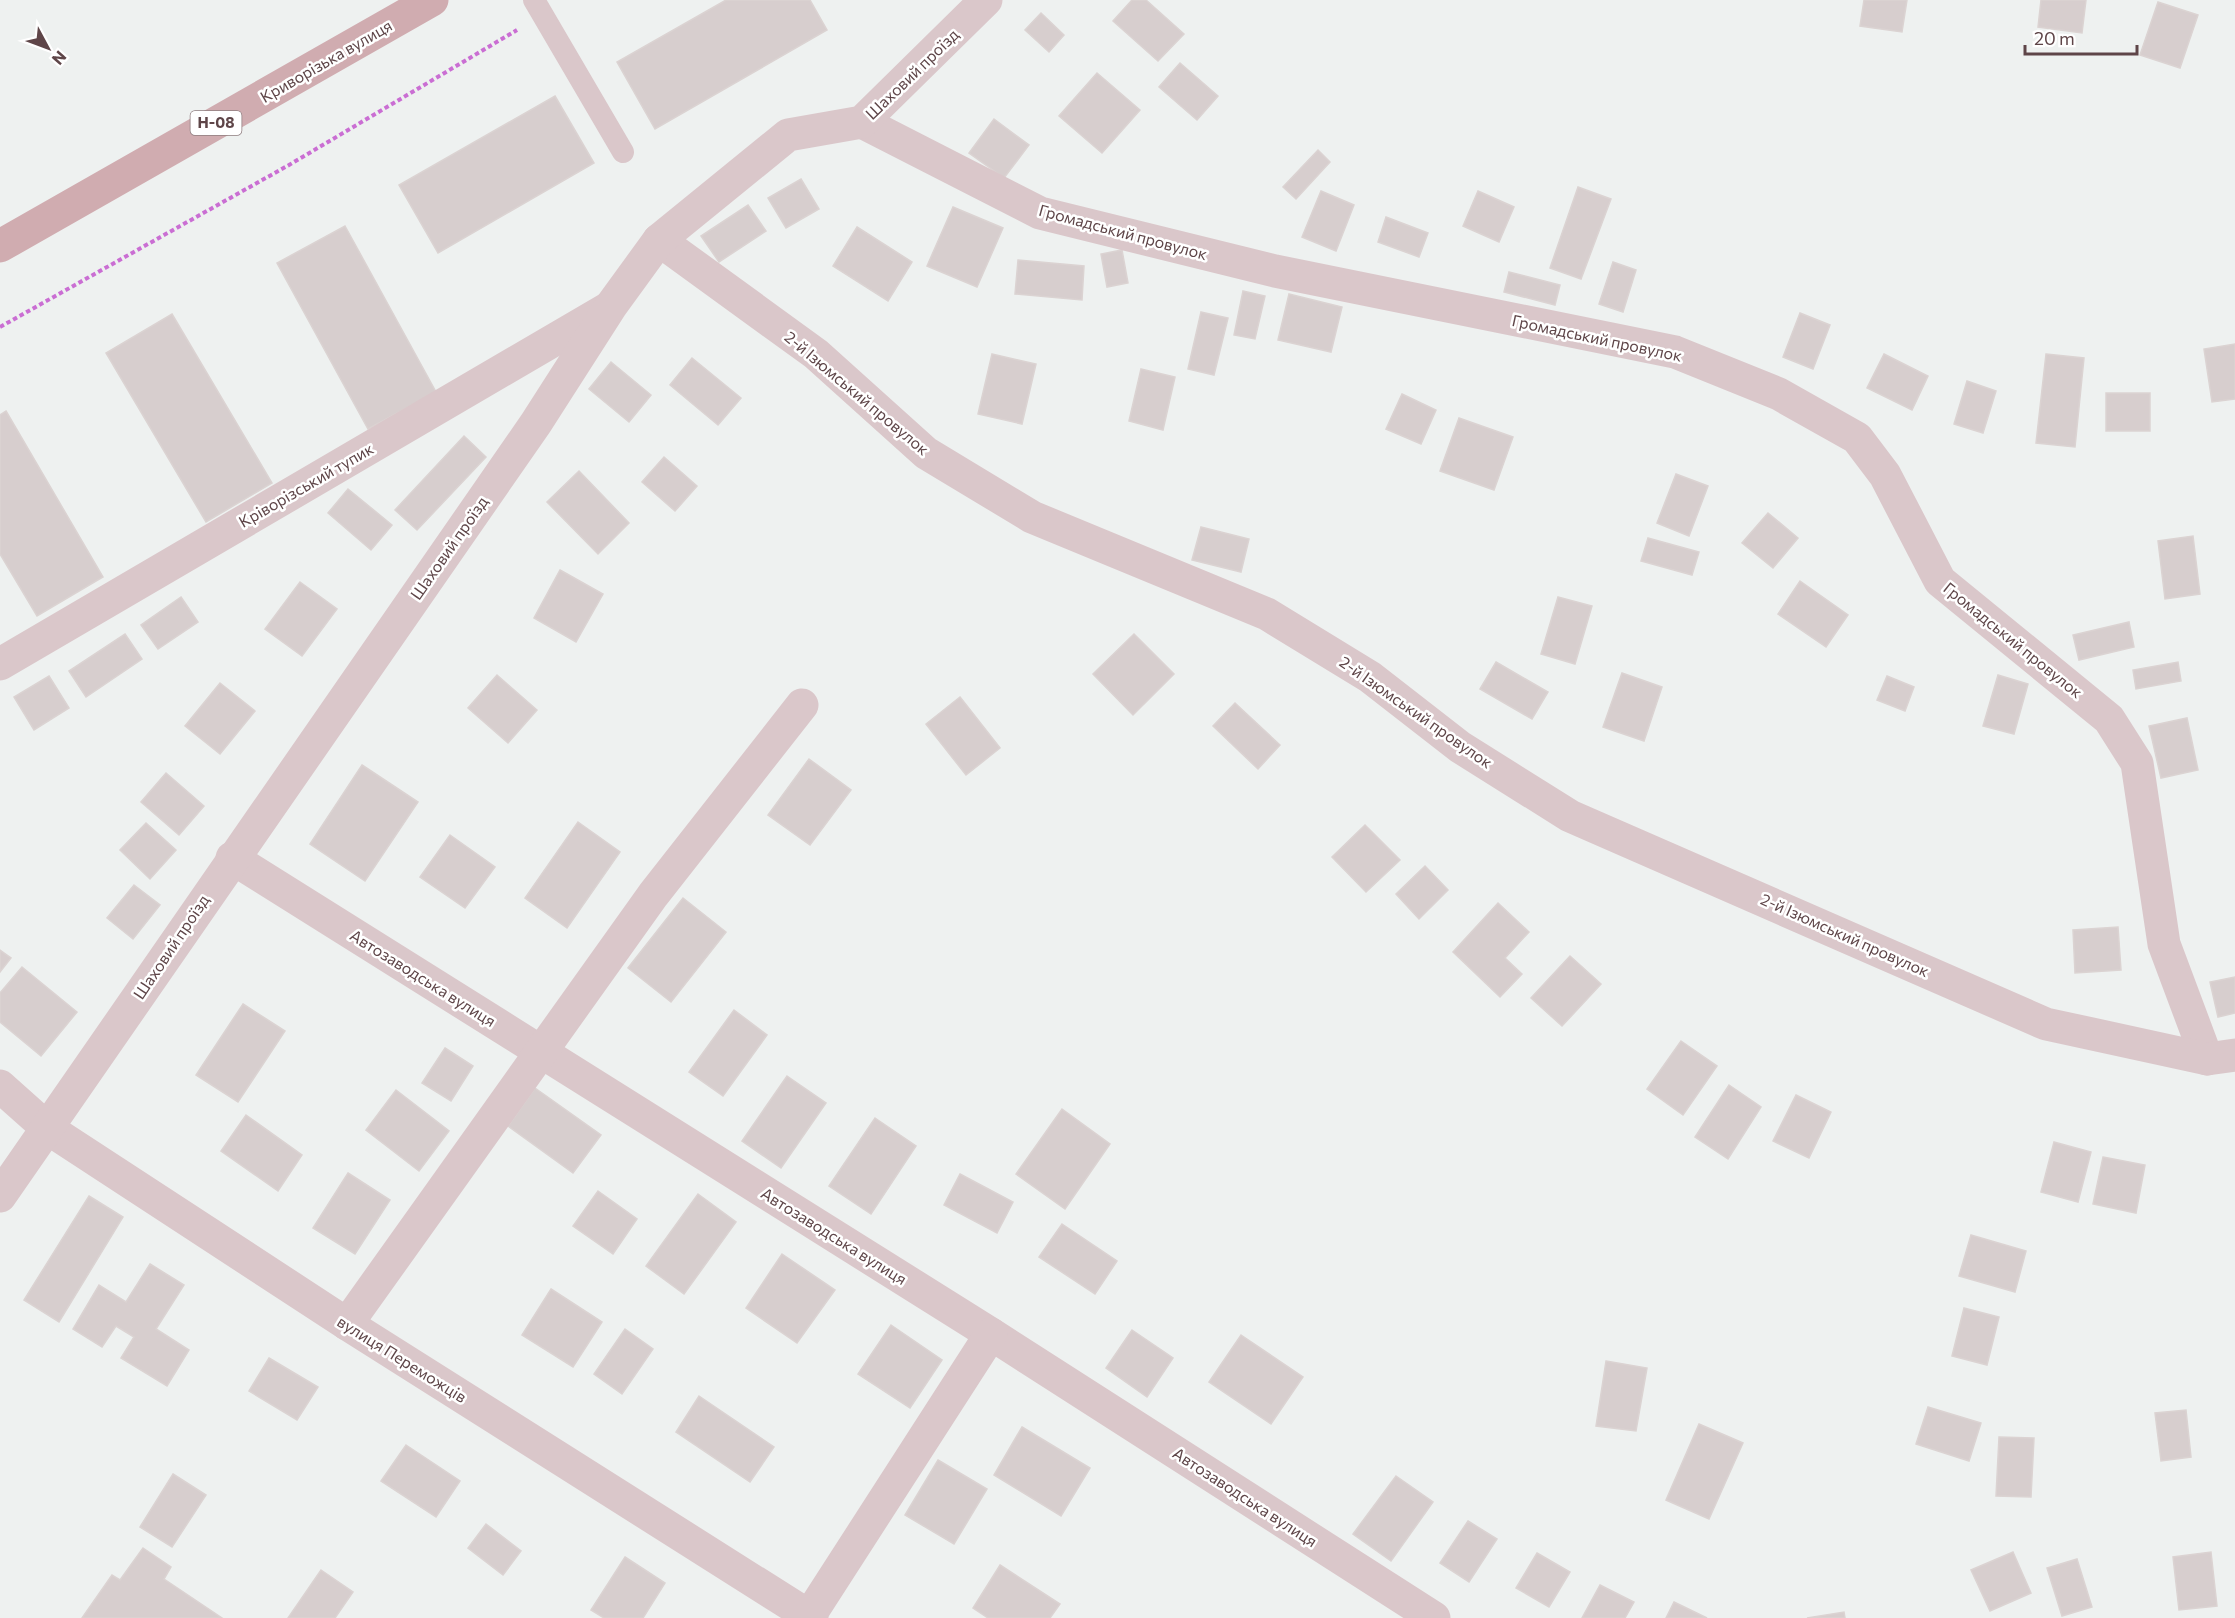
<svg xmlns="http://www.w3.org/2000/svg" width="2235" height="1618" font-family="Commissioner,sans-serif">
<rect width="100%" height="100%" fill="#eef1f0"/>
<g fill="#d7cece" stroke="#dbd3d2" stroke-width="1.5">
<polygon points="726,0 810,0 827,30 655,129 617,62"/>
<polygon points="1132,0 1146,0 1184,34 1158,61 1113,21"/>
<polygon points="1864,0 1907,0 1902,32 1860,26"/>
<polygon points="2041,0 2086,0 2082,33 2038,27"/>
<polygon points="2158,2 2198,15 2180,68 2140,55"/>
<polygon points="1041,13 1064,35 1049,52 1025,30"/>
<polygon points="1180,63 1218,96 1197,120 1159,87"/>
<polygon points="1097,73 1140,110 1102,153 1059,116"/>
<polygon points="555,96 594,163 438,253 399,185"/>
<polygon points="994,119 1029,145 1004,178 969,153"/>
<polygon points="1318,150 1330,162 1296,199 1283,187"/>
<polygon points="801,179 819,209 786,228 768,198"/>
<polygon points="1578,187 1611,199 1581,279 1550,268"/>
<polygon points="1321,191 1354,205 1336,251 1302,237"/>
<polygon points="1478,191 1514,207 1499,242 1463,226"/>
<polygon points="748,205 766,231 719,262 701,236"/>
<polygon points="953,207 1003,228 977,287 927,266"/>
<polygon points="1386,217 1428,233 1419,257 1378,242"/>
<polygon points="345,226 436,392 368,429 277,263"/>
<polygon points="857,227 912,262 888,301 833,266"/>
<polygon points="1122,250 1128,283 1107,287 1101,254"/>
<polygon points="1018,260 1084,266 1082,300 1015,294"/>
<polygon points="1613,262 1636,270 1623,312 1599,304"/>
<polygon points="1509,272 1560,285 1555,305 1504,292"/>
<polygon points="1243,291 1265,296 1255,339 1234,335"/>
<polygon points="1289,294 1342,307 1331,352 1278,340"/>
<polygon points="1201,312 1228,318 1214,375 1188,369"/>
<polygon points="1800,313 1830,325 1813,369 1783,357"/>
<polygon points="172,314 272,483 206,522 106,353"/>
<polygon points="2235,344 2235,399 2212,402 2204,349"/>
<polygon points="992,354 1036,364 1022,424 978,414"/>
<polygon points="1884,354 1928,376 1912,410 1867,388"/>
<polygon points="2046,354 2084,358 2075,447 2036,443"/>
<polygon points="692,358 741,398 718,425 670,385"/>
<polygon points="611,362 651,395 629,422 589,389"/>
<polygon points="1141,369 1175,377 1163,430 1129,421"/>
<polygon points="1967,381 1996,391 1983,433 1954,424"/>
<rect x="2106" y="393" width="44" height="38"/>
<polygon points="1402,394 1436,410 1421,444 1386,429"/>
<polygon points="6,411 103,577 37,616 0,554 0,415"/>
<polygon points="1459,418 1513,437 1494,490 1440,471"/>
<polygon points="464,436 486,457 417,530 395,510"/>
<polygon points="664,457 697,486 675,511 642,482"/>
<polygon points="579,471 629,523 598,554 547,502"/>
<polygon points="1676,474 1708,486 1689,536 1657,523"/>
<polygon points="348,489 392,525 371,550 328,513"/>
<polygon points="1768,513 1798,538 1773,568 1742,543"/>
<polygon points="1201,527 1249,539 1241,572 1192,560"/>
<polygon points="2193,536 2200,594 2165,599 2158,541"/>
<polygon points="1648,538 1699,552 1692,575 1641,561"/>
<polygon points="560,570 603,594 576,642 534,618"/>
<polygon points="1800,581 1848,615 1826,647 1778,614"/>
<polygon points="300,582 337,609 302,656 265,629"/>
<polygon points="181,597 198,622 158,649 141,625"/>
<polygon points="1558,597 1592,606 1575,664 1541,654"/>
<polygon points="2129,622 2134,647 2079,660 2073,635"/>
<polygon points="125,634 142,659 86,697 69,671"/>
<polygon points="1134,634 1174,674 1133,715 1093,674"/>
<polygon points="1496,662 1548,692 1532,719 1480,689"/>
<polygon points="2178,662 2181,681 2136,689 2133,670"/>
<polygon points="1622,673 1662,687 1644,741 1603,727"/>
<polygon points="497,675 537,710 508,743 468,708"/>
<polygon points="1998,675 2028,684 2014,734 1983,726"/>
<polygon points="49,676 69,708 34,730 14,697"/>
<polygon points="1887,676 1914,687 1905,711 1877,700"/>
<polygon points="220,683 255,711 220,754 185,726"/>
<polygon points="960,697 1000,748 966,775 926,724"/>
<polygon points="1235,703 1280,745 1258,769 1213,726"/>
<polygon points="2187,718 2198,770 2161,778 2149,726"/>
<polygon points="809,759 851,790 810,845 768,815"/>
<polygon points="362,765 418,802 365,881 310,844"/>
<polygon points="166,773 204,806 179,835 141,802"/>
<polygon points="578,822 620,852 567,928 525,898"/>
<polygon points="146,823 176,850 150,879 120,850"/>
<polygon points="1365,825 1400,860 1366,892 1332,857"/>
<polygon points="450,835 495,867 465,908 420,877"/>
<polygon points="1425,866 1448,890 1419,919 1396,894"/>
<polygon points="134,885 160,905 133,939 107,918"/>
<polygon points="683,898 726,932 671,1002 628,968"/>
<polygon points="1498,903 1529,932 1505,958 1522,974 1500,997 1453,952"/>
<polygon points="2118,927 2121,970 2075,973 2073,930"/>
<polygon points="0,950 11,958 0,972"/>
<polygon points="1570,956 1601,984 1562,1026 1531,998"/>
<polygon points="22,967 77,1012 41,1056 0,1022 0,993"/>
<polygon points="2235,977 2235,1013 2218,1017 2210,982"/>
<polygon points="243,1004 285,1031 238,1102 196,1075"/>
<polygon points="734,1010 767,1035 723,1096 689,1072"/>
<polygon points="1681,1041 1717,1066 1683,1115 1647,1089"/>
<polygon points="445,1048 473,1066 451,1101 422,1083"/>
<polygon points="787,1076 826,1103 781,1168 742,1141"/>
<polygon points="1729,1085 1761,1107 1728,1159 1695,1137"/>
<polygon points="535,1088 601,1135 573,1173 508,1126"/>
<polygon points="396,1090 449,1131 419,1171 366,1130"/>
<polygon points="1796,1095 1831,1112 1809,1158 1773,1141"/>
<polygon points="1062,1109 1110,1144 1065,1209 1016,1174"/>
<polygon points="246,1115 302,1155 278,1191 221,1151"/>
<polygon points="875,1118 916,1146 871,1214 829,1186"/>
<polygon points="2054,1142 2091,1152 2078,1202 2041,1192"/>
<polygon points="2103,1157 2145,1165 2136,1213 2093,1204"/>
<polygon points="348,1173 390,1200 355,1254 313,1228"/>
<polygon points="960,1174 1013,1202 997,1233 944,1205"/>
<polygon points="598,1191 637,1219 613,1254 573,1226"/>
<polygon points="698,1194 736,1222 684,1294 646,1266"/>
<polygon points="89,1196 123,1217 59,1322 24,1300"/>
<polygon points="1062,1224 1117,1261 1095,1294 1039,1257"/>
<polygon points="1971,1235 2026,1251 2015,1292 1959,1276"/>
<polygon points="782,1254 835,1290 797,1343 746,1308"/>
<polygon points="150,1264 184,1285 156,1329 189,1350 167,1386 121,1358 134,1337 116,1326 102,1347 73,1329 99,1285 126,1302"/>
<polygon points="551,1289 602,1322 573,1367 522,1335"/>
<polygon points="1964,1308 1999,1317 1987,1365 1952,1356"/>
<polygon points="891,1325 942,1360 910,1408 858,1374"/>
<polygon points="625,1329 653,1349 622,1394 594,1374"/>
<polygon points="1132,1330 1173,1358 1147,1397 1106,1368"/>
<polygon points="1241,1335 1303,1377 1271,1424 1209,1382"/>
<polygon points="269,1358 318,1387 297,1420 249,1391"/>
<polygon points="1606,1361 1647,1368 1636,1431 1596,1426"/>
<polygon points="699,1396 774,1447 750,1482 676,1432"/>
<polygon points="1928,1407 1981,1423 1969,1461 1916,1444"/>
<polygon points="2186,1410 2191,1457 2161,1461 2155,1413"/>
<polygon points="1699,1424 1743,1443 1709,1519 1666,1500"/>
<polygon points="1022,1427 1090,1468 1061,1516 994,1475"/>
<polygon points="1999,1437 2034,1438 2031,1497 1996,1496"/>
<polygon points="406,1445 460,1481 436,1517 381,1481"/>
<polygon points="938,1460 987,1489 954,1544 905,1515"/>
<polygon points="173,1474 206,1495 172,1547 140,1527"/>
<polygon points="1396,1476 1433,1502 1391,1561 1353,1534"/>
<polygon points="1468,1521 1497,1539 1469,1582 1440,1563"/>
<polygon points="486,1524 521,1551 503,1575 468,1548"/>
<polygon points="143,1548 171,1567 164,1579 222,1618 82,1618 112,1575 120,1580"/>
<polygon points="2013,1552 2031,1593 1990,1611 1971,1570"/>
<polygon points="2211,1552 2217,1606 2179,1610 2173,1557"/>
<polygon points="1537,1553 1570,1572 1549,1607 1516,1588"/>
<polygon points="625,1557 665,1583 643,1618 604,1618 591,1610"/>
<polygon points="2077,1559 2092,1607 2062,1616 2047,1568"/>
<polygon points="1000,1565 1060,1604 1050,1618 988,1618 973,1608"/>
<polygon points="321,1570 353,1592 335,1618 288,1618"/>
<polygon points="1600,1585 1634,1602 1625,1618 1582,1618"/>
<polygon points="1674,1602 1707,1618 1666,1618"/>
<polygon points="1844,1612 1845,1618 1807,1618"/>
</g>
<g fill="none" stroke-linecap="round" stroke-linejoin="round">
<polyline stroke="#ca6ed3" stroke-width="4" stroke-dasharray="4.5 3" stroke-linecap="butt" points="0,327 289,165 517,30"/>
<polyline stroke="#dac7ca" stroke-width="22" points="534,0 623,152"/>
<g stroke="#dac7ca" stroke-width="33">
<polyline points="862,122 1040,213 1275,271 1675,352 1779,394 1857,438 1885,475 1940,581 2109,719 2137,763 2164,944 2207,1059"/>
<polyline points="659,240 816,354 926,453 1032,517 1267,614 1370,677 1460,747 1570,816 2046,1024 2207,1059 2235,1055"/>
<polyline points="0,664 607,309"/>
<polyline points="232,858 991,1334 1434,1618"/>
<polyline points="0,1086 47,1128 347,1324 812,1618"/>
<polyline points="0,1196 536,423 611,306 659,240 788,135 862,122 986,0"/>
<polyline points="347,1324 653,895 802,705"/>
<polyline points="808,1618 991,1334"/>
</g>
<polyline stroke="#d0acb0" stroke-width="33" points="0,246 432,0"/>
</g>
<g text-anchor="middle" stroke-width="5" stroke-linejoin="round" paint-order="stroke">
<rect fill="#fff" stroke="#8e7d7f" stroke-width="1.5" x="190.5" y="111" width="51" height="24" rx="4.5"/>
<g font-size="15" font-weight="bold" fill="#5e4548">
<text x="216" y="128">Н-08</text>
</g>
<g font-size="16" fill="#5e4548" stroke="#fff">
<text transform="translate(326 61) rotate(-30)" y="6">Криворізька вулиця</text>
<text transform="translate(912 74) rotate(-44)" y="6">Шаховий проїзд</text>
<text transform="translate(1123 232) rotate(15)" y="6">Громадський провулок</text>
<text transform="translate(1597 338) rotate(12)" y="6">Громадський провулок</text>
<text transform="translate(857 393) rotate(40)" y="6">2-й Ізюмський провулок</text>
<text transform="translate(306 485) rotate(-30)" y="6">Кріворізський тупик</text>
<text transform="translate(449 548) rotate(-55)" y="6">Шаховий проїзд</text>
<text transform="translate(2013 640) rotate(39)" y="6">Громадський провулок</text>
<text transform="translate(1416 712) rotate(35)" y="6">2-й Ізюмський провулок</text>
<text transform="translate(1845 935) rotate(24)" y="6">2-й Ізюмський провулок</text>
<text transform="translate(171 947) rotate(-56)" y="6">Шаховий проїзд</text>
<text transform="translate(423 978) rotate(32)" y="6">Автозаводська вулиця</text>
<text transform="translate(834 1236) rotate(32)" y="6">Автозаводська вулиця</text>
<text transform="translate(402 1359) rotate(32)" y="6">вулиця Переможців</text>
<text transform="translate(1245 1497) rotate(33)" y="6">Автозаводська вулиця</text>
</g>
</g>
<g transform="translate(48 48) rotate(131)" stroke="#ffffff" stroke-width="4.5" paint-order="stroke">
<path d="M0-4.5L10 22L0 15L-10 22Z" fill="#5e4548"/>
<text y="-9" font-size="16" font-weight="bold" text-anchor="middle" fill="#5e4548">N</text>
</g>
<path d="M2025 45v9h112v-9" fill="none" stroke="#5e4548" stroke-width="3"/>
<text x="2034" y="45" font-size="18" fill="#5e4548" stroke="#ffffff" stroke-width="4.5" paint-order="stroke">20 m</text>
</svg>
